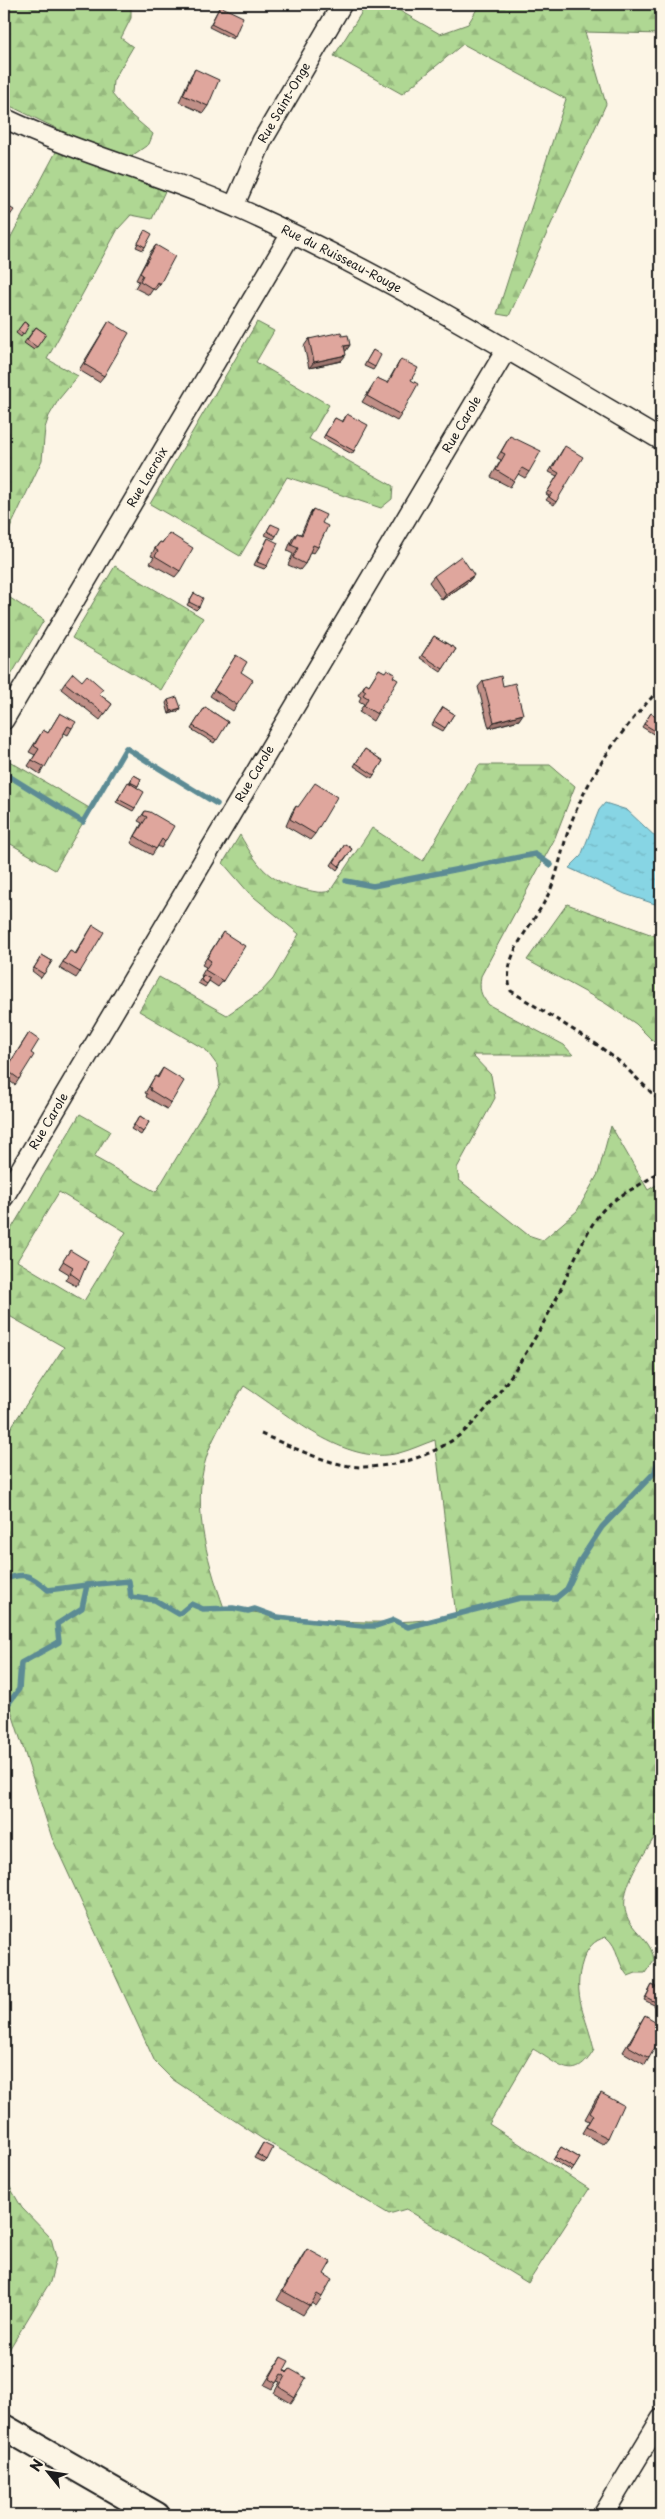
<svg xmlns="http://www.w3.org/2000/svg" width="665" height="2519" font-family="'Playpen Sans',sans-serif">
<defs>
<pattern id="forest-firs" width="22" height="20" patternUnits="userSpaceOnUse" patternTransform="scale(1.25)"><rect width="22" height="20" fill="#afd793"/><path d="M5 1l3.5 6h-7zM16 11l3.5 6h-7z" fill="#96b87e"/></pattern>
<pattern id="water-ripples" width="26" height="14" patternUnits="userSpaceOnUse" patternTransform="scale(1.25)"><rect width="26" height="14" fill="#87d5e4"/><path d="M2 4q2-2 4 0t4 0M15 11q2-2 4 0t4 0" fill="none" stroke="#74b6c3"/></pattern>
</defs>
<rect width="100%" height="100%" fill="#fcf5e5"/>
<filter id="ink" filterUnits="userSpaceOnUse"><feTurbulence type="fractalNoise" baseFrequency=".02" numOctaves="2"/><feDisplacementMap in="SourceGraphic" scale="10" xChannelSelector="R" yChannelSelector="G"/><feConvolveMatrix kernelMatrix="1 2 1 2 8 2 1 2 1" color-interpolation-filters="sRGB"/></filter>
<g filter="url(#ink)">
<g fill="url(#forest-firs)" stroke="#667a58" fill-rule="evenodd">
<polygon points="4,4 131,4 131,18 121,38 133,47 113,81 112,94 125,110 153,134 149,144 133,155 125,176 165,191 152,219 131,215 118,229 47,359 78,376 59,399 49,416 45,428 42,460 4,541 4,451 9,434 4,426 4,250 66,133 4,103"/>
<polygon points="367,4 388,4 440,34 468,24 480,4 661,4 661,34 585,32 606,104 509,316 497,314 566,99 463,44 402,94 334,56"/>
<polygon points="257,322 274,331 256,362 329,405 309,439 393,486 392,499 381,508 287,477 240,556 150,504"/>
<polygon points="115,566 203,618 161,690 72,638"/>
<polygon points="4,594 44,620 4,687"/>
<polygon points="4,758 91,809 55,870 4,840"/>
<path d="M479,765H550L575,786L554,840L481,976C479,989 480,995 489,1005L564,1045L573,1055H472L491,1075L495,1098L457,1168L459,1180L528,1235L543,1240L577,1211L598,1174L611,1126L648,1190L661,1182V1827C646,1853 609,1896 632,1925C641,1937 652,1944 654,1960L645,1973H636L628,1976C617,1964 619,1947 606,1937C593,1941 588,1947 583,1960C571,1996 587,2016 594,2050C574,2085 558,2063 533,2049L489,2124L589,2189L528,2283L406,2209L389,2214L261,2138L172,2079L155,2062L52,1838L4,1688V1438L64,1347L4,1313V1241L80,1114L110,1131L94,1157L156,1192L220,1085L217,1065L206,1050L139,1011L159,977L227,1015L261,992L273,979L299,934L249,893L223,863L240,835C257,864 267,882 303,889C312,891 320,894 330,891L372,828L423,861ZM59,1192L126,1232L84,1301L17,1261ZM244,1386C287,1413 345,1467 399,1453C411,1450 423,1444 435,1440L456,1616C378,1629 301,1619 224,1608C206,1557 189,1499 210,1447C219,1426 232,1405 244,1386Z"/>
<polygon points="567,904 661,938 661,1049 636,1024 605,1003 527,960"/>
<polygon points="4,2177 22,2208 51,2238 56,2258 50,2282 4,2358"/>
</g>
<polygon fill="url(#water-ripples)" stroke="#5c8b94" points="605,803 627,810 661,842 661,906 625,894 569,868 581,856 599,810"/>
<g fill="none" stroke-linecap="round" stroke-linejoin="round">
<g stroke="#5c8b94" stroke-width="5.5">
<polyline points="4,773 83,822 126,748 217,804"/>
<polyline points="346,881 373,886 535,854 551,865"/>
<path d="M4,1580C25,1571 32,1576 48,1590L87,1585"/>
<polyline points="4,1704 9,1703 19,1689 21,1663 59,1642 57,1624 82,1608 87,1585 129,1581 131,1597 155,1600 179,1614 191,1604 203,1609 233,1608 248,1611 255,1609 277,1617 362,1626 376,1626 394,1620 408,1627 520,1598 556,1598 567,1589 581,1559 602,1527 655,1472 661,1447"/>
</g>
<defs>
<g id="minor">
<path id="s1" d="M4,118C81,155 165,175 244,211C388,276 525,360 661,440"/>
<path id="s2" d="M234,206L262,141L342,4"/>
<path id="s3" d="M4,720L291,234"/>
<path id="s4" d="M4,1197L506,350"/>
<polyline points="603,2515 661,2419"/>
</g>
<polyline id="tertiary" points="4,2427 157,2515"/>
</defs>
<use href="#minor" stroke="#1c1c1c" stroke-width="22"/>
<use href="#tertiary" stroke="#1c1c1c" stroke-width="28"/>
<g stroke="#1c1c1c" stroke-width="3" stroke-dasharray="5 4" stroke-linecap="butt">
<path d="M653,696C619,733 589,775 571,823C562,846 559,873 548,895C534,925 499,956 511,991L596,1044L620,1062L661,1102"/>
<path d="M261,1434C291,1446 329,1466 361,1467C396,1467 429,1457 457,1437C491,1413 533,1344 552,1307C568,1277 579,1243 598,1216C615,1193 642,1188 661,1169"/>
</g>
<use href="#minor" stroke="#fcf5e5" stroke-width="19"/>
<use href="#tertiary" stroke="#fcf5e5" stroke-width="24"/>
</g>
<g fill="#c08f87" stroke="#1c1c1c">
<polygon points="220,6 235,36 233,39 209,27"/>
<polygon points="195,69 208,106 203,113 179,102 191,75"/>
<polygon points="145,230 145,247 143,250 136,247"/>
<polygon points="156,245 160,284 155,290 153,289 149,295 135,288 139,281 136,280 151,251"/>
<polygon points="109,321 104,376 99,382 79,370"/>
<polygon points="24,322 29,325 21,337 16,333"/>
<polygon points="36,327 46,334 34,350 24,343"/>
<polygon points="342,336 350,345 345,351 341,361 309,368 304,346 309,339"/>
<polygon points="373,350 375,367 373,370 364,366"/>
<polygon points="401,359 411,380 401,415 397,421 362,402 377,378 387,383"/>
<polygon points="347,414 354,451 352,454 323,438 335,418 342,422"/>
<polygon points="510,436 529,472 525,478 518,474 510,487 491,477 501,460 497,458"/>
<polygon points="563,449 556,502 554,505 546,500 549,496 546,494 557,476 549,472"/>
<polygon points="313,509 322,523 318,547 314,553 310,552 305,564 300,570 288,565 293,554 287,551 292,539 297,533 301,534 309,516"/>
<polygon points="271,524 276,536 274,539 265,535"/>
<polygon points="169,533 180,571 175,577 150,563 154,557 151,556 155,548 160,542 162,543"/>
<polygon points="268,538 267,566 264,569 254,565"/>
<polygon points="474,575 469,581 442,600 429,582 434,576"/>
<polygon points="194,593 199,607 196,610 187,605"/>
<polygon points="434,636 456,649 441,672 420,658"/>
<polygon points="236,655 241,672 237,705 233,711 210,696"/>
<polygon points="379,669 393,677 377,714 373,721 359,712 364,704 359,701 361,697 358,695 366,683 369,685"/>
<polygon points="483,681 503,686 519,720 489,728 478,687"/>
<polygon points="65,683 99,694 112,704 100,720 61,689"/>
<polygon points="168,700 181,708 179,711 169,714 166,703"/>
<polygon points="205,707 228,722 214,743 191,729"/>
<polygon points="443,707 454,714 443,731 432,725"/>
<polygon points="60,713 72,728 68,735 64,733 40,774 28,766 35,755 29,752 43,730 48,733"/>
<polygon points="651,713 661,726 655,735 642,727"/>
<polygon points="365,749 383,761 372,778 354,766"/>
<polygon points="134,775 141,779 137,787 135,808 133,811 116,802 126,786 129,783"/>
<polygon points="296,806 315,834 310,840 286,826 292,812"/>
<polygon points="145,811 165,842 161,848 158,846 152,855 131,843 142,823 138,821"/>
<polygon points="345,844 352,849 337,870 331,865"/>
<polygon points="93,925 80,972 76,978 59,968 70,951 75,954"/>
<polygon points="223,932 223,981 218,987 209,981 205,987 198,983 202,977 201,976 206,967 202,965"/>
<polygon points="42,955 52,961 41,978 32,971"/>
<polygon points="29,1033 31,1053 19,1079 15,1085 4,1077 4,1061 9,1064"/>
<polygon points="163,1068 171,1103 167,1109 146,1097 147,1094 145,1093 155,1076 157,1077"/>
<polygon points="140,1116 149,1122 141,1135 131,1129"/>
<polygon points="70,1250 80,1280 76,1286 65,1280 69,1274 59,1268"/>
<polygon points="652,1985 661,1990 661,2006 660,2008 644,2000"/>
<polygon points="645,2015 656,2026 649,2058 645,2065 623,2052"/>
<polygon points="601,2093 608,2138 603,2144 582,2133 589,2121 585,2119 596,2099"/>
<polygon points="263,2143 267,2160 264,2163 254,2158"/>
<polygon points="561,2147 580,2158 572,2171 553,2160"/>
<polygon points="307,2249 324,2274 322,2297 316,2306 311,2303 303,2315 277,2300 301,2258"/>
<polygon points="281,2357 284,2370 287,2372 290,2369 295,2397 291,2403 274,2393 280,2382 277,2381 272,2389 264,2385"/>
</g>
<g fill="#9c746e" stroke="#1c1c1c">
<polygon points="350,345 346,351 339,352 344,346"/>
<polygon points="346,355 341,361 309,368 314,362"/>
<polygon points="474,575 469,581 442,600 446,594"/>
<polygon points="181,708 179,711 169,714 171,711"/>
<polygon points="523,714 519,720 489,728 494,722"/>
</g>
<g fill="#dfa69d" stroke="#1c1c1c">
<polygon points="220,6 243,17 235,36 211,24"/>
<polygon points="195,69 219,80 208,106 183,95"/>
<polygon points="6,205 14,210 6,221 4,219 4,208"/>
<polygon points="145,230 152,234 145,247 138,243"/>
<polygon points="156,245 175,256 160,284 157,282 153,289 140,281 143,275 140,273"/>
<polygon points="109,321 129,333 104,376 84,364"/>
<polygon points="24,322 29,325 24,334 18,330"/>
<polygon points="36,327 46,334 37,347 27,340"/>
<polygon points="341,332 342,336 348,335 350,345 344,346 346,355 314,362 309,339"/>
<polygon points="373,350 381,355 375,367 366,362"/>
<polygon points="401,359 418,368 411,380 418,384 401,415 367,396 377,378 388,383"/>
<polygon points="347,414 368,425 354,451 325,435 335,418 343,422"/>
<polygon points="510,436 541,451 529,472 522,468 514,481 496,470 505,454 501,452"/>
<polygon points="565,446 583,457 556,502 549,497 552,493 548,491 559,473 552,469"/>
<polygon points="313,509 326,515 322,523 328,526 318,547 313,545 305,564 293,558 298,548 291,545 297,533 302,535"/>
<polygon points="271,524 280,528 276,536 267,531"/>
<polygon points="169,533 193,548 180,571 155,556 158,551 155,549 160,542 162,543"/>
<polygon points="268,538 278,543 267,566 257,562"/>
<polygon points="461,556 474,575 446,594 434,576"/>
<polygon points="194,593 203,598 199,607 189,602"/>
<polygon points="434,636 456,649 443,669 422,655"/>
<polygon points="236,655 247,662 241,672 253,680 237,705 214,690"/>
<polygon points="379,669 385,672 387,669 395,674 393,677 398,680 377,714 364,706 368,698 363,695 366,691 363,689 366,683 369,685"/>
<polygon points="73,673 82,681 87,675 103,689 99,694 112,704 105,714 65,683"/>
<polygon points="501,676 503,686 515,683 523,714 494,722 483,681"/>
<polygon points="177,697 181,708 171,711 168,700"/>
<polygon points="205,707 228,722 217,740 193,726"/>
<polygon points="443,707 454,714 445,728 434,721"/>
<polygon points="60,713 76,722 72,728 68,726 45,767 32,760 39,749 34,746 43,730 48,733"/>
<polygon points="651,713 661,719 661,726 657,732 644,724"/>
<polygon points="365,749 383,761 374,775 356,763"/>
<polygon points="134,775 141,779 138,786 130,782"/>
<polygon points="128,782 144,792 135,808 118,799"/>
<polygon points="315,783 337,797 315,834 290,819 296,806 298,807"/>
<polygon points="145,811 150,812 174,826 165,842 162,839 156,849 135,836 147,817 143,815"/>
<polygon points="345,844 352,849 339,866 334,862"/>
<polygon points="4,847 9,851 4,856"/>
<polygon points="93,925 104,932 80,972 63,962 70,951 76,954"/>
<polygon points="223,932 245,946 223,981 205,970 211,961 207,958"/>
<polygon points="42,955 52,961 44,974 34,968"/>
<polygon points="203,975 210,979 207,984 201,980"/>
<polygon points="29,1033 39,1040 31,1053 34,1055 19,1079 4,1068 4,1061 9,1065"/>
<polygon points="163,1068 184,1081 171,1103 150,1090 151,1088 149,1087 155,1076 158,1078"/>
<polygon points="140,1116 149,1122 143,1132 134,1125"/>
<polygon points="70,1250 88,1261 80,1280 70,1273 73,1267 63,1261"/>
<polygon points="652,1985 661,1990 661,2005 646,1997"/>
<polygon points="645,2015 658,2023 656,2026 661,2029 661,2037 649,2058 628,2046"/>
<polygon points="601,2093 623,2105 608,2138 586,2127 593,2115 590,2113"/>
<polygon points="263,2143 273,2148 267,2160 257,2154"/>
<polygon points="561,2147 580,2158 574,2168 555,2157"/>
<polygon points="307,2249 331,2262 324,2274 332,2279 322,2297 317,2294 310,2306 283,2291"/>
<polygon points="281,2357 289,2361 284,2370 287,2373 290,2369 306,2378 295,2397 279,2387 285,2376 281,2374 276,2383 269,2379"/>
<polygon points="60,2510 70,2515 57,2515"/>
</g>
</g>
<g text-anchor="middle" stroke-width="4" stroke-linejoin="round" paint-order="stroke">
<g font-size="12" fill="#1c1c1c" stroke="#fcf5e5">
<text dy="4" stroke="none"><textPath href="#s2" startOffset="115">Rue Saint-Onge</textPath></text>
<text dy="4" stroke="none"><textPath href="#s1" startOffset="366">Rue du Ruisseau-Rouge</textPath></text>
<text dy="4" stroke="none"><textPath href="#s4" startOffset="898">Rue Carole</textPath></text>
<text dy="4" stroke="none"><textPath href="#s3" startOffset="282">Rue Lacroix</textPath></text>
<text dy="4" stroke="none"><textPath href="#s4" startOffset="492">Rue Carole</textPath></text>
<text dy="4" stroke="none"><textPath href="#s4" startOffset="88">Rue Carole</textPath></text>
</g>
</g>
<rect width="665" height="2519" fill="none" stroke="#fcf5e5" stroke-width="20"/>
<rect x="10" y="10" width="645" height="2499" fill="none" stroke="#1c1c1c" stroke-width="2" filter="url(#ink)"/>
<g transform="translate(48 2472) rotate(300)" stroke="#fcf5e5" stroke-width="4" paint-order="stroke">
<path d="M0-4L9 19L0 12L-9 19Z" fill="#1c1c1c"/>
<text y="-8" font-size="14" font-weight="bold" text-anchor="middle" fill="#1c1c1c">N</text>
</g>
</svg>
